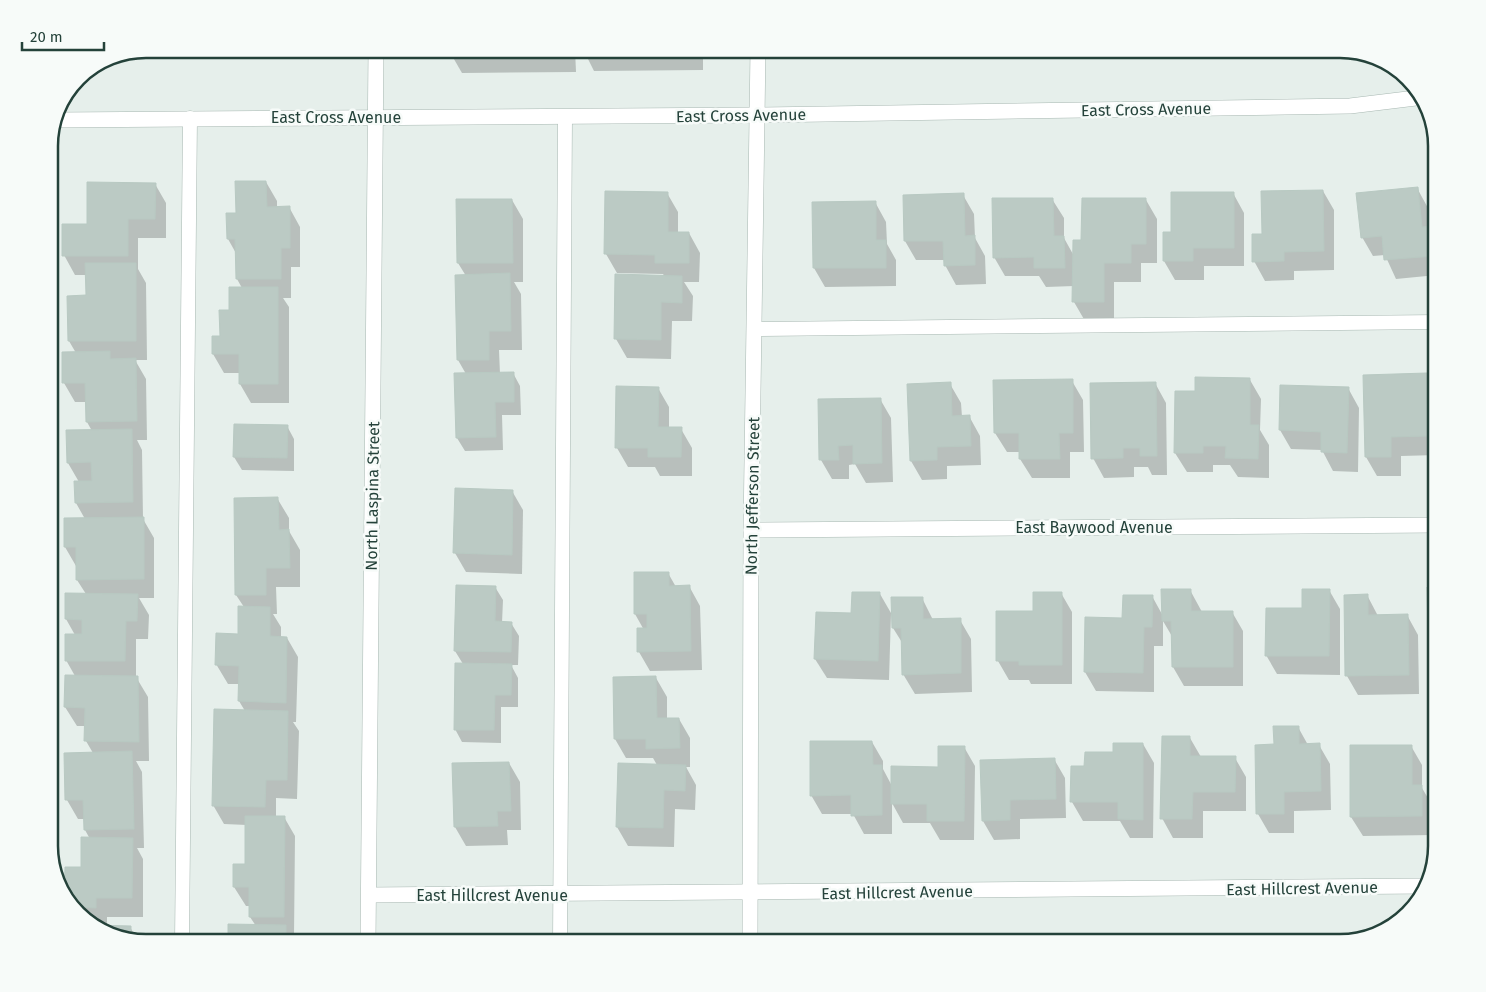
<svg xmlns="http://www.w3.org/2000/svg" width="1486" height="992" font-family="'Fira Sans',sans-serif">
<rect width="100%" height="100%" fill="#e6efeb"/>
<g fill="#0003">
<polygon points="451,49 575,49 576,72 462,73 451,54"/>
<polygon points="583,49 691,49 691,57 694,57 694,49 703,49 703,70 594,71"/>
<polygon points="266,182 277,201 277,208 289,207 300,227 300,267 291,267 291,298 283,298 289,307 289,403 251,403 240,384 240,373 224,373 213,354 242,288 237,279 237,255 228,239 227,214 237,214"/>
<polygon points="155,184 166,203 166,238 138,238 138,269 146,283 147,360 135,360 146,379 147,440 137,440 142,450 143,519 154,538 154,598 139,598 149,615 148,639 136,639 136,677 148,697 149,761 136,761 142,772 144,848 137,848 143,859 143,917 107,917 107,927 130,927 138,941 92,927 66,899 82,868 90,839 85,830 85,819 78,819 67,800 93,753 86,741 86,726 77,726 65,707 75,676 66,660 75,635 66,619 86,594 77,580 76,566 65,547 65,519 85,519 76,503 79,482 68,463 92,431 87,422 86,402 75,402 64,383 63,353 76,353 69,341 87,296 87,275 75,275 64,255 88,226"/>
<polygon points="1417,188 1428,208 1430,228 1437,239 1437,275 1396,279 1385,255 1373,256 1362,237"/>
<polygon points="1323,191 1334,210 1334,270 1294,271 1294,280 1265,281 1254,261 1263,235"/>
<polygon points="667,193 678,212 678,233 689,233 700,253 699,282 684,282 693,296 692,321 672,321 671,359 627,358 616,339 665,277 663,274 617,273 606,254"/>
<polygon points="1233,193 1244,213 1244,266 1204,266 1204,280 1175,280 1164,261 1172,233"/>
<polygon points="963,195 974,214 975,238 985,256 986,284 956,285 945,265 945,260 916,260 905,241"/>
<polygon points="1052,199 1064,218 1064,238 1074,256 1083,242 1146,200 1157,219 1157,263 1141,263 1141,282 1114,282 1114,321 1085,321 1074,302 1074,286 1046,287 1039,276 1005,276 994,257"/>
<polygon points="512,200 523,219 523,282 514,282 521,294 522,350 499,350 500,374 513,373 520,386 521,415 502,415 503,450 465,451 457,438 456,374 466,374 458,360 466,276 458,263 458,201"/>
<polygon points="875,202 886,222 887,244 896,260 896,286 825,287 814,268 813,203"/>
<polygon points="1426,375 1437,394 1437,455 1401,456 1401,476 1377,476 1366,457"/>
<polygon points="1250,380 1261,399 1260,430 1269,445 1269,478 1238,477 1230,465 1213,465 1213,472 1187,472 1175,453 1196,392"/>
<polygon points="995,381 1072,381 1083,400 1084,452 1070,452 1070,478 1032,478 1020,459 1020,452 1007,452 995,433"/>
<polygon points="1155,383 1166,403 1167,475 1152,475 1148,467 1134,467 1134,477 1104,478 1093,458"/>
<polygon points="950,384 961,403 962,417 969,416 980,436 981,465 947,466 947,479 922,480 911,461"/>
<polygon points="658,388 669,407 669,428 681,429 692,448 692,476 660,476 655,467 628,467 617,448"/>
<polygon points="1348,388 1359,408 1358,472 1333,471 1322,450 1291,449 1280,430"/>
<polygon points="880,399 891,418 893,482 866,483 855,464 849,465 849,479 832,479 821,460"/>
<polygon points="235,425 287,426 294,439 294,471 242,470 234,457"/>
<polygon points="512,491 523,510 522,574 466,572 455,553"/>
<polygon points="277,498 289,518 289,531 300,550 300,587 276,587 277,614 273,614 281,627 281,638 287,638 298,657 296,722 293,722 299,731 297,799 276,798 276,817 284,817 295,836 294,936 291,936 295,943 229,943 230,925 256,926 250,917 250,906 246,906 234,887 246,865 247,825 224,824 213,805 245,711 239,701 240,684 228,684 216,664 239,635 244,607 236,595"/>
<polygon points="668,573 676,587 689,586 700,606 702,670 650,671 639,652 644,630 635,614"/>
<polygon points="495,587 503,600 502,623 511,623 519,636 518,665 511,665 518,678 518,707 501,707 501,743 462,742 455,729 463,664 455,651"/>
<polygon points="1428,588 1437,588 1437,650 1429,636"/>
<polygon points="1190,590 1202,612 1232,612 1243,631 1243,686 1184,686 1173,667 1173,638 1163,621 1163,646 1154,646 1154,692 1096,691 1085,672 1086,619 1124,619 1152,596 1163,616"/>
<polygon points="1329,590 1340,609 1340,675 1277,674 1266,655 1303,610"/>
<polygon points="1061,593 1072,612 1072,684 1031,684 1029,680 1009,680 998,661 998,613 1034,613"/>
<polygon points="880,594 891,613 889,680 827,678 815,659 853,615"/>
<polygon points="1367,595 1378,616 1407,615 1418,635 1419,694 1358,695 1347,676"/>
<polygon points="922,598 933,620 960,620 971,639 972,692 915,694 903,674 903,644 893,628"/>
<polygon points="656,678 667,697 667,719 679,719 690,738 690,767 686,767 696,785 695,810 675,809 674,847 628,846 617,827 657,765 653,758 626,758 615,739"/>
<polygon points="1298,727 1308,745 1319,745 1330,764 1331,810 1294,811 1294,833 1269,833 1258,814 1275,745"/>
<polygon points="1190,738 1201,757 1235,758 1246,777 1246,811 1203,811 1203,838 1173,838 1162,818"/>
<polygon points="872,742 883,761 883,769 892,786 939,768 964,747 975,766 974,840 940,840 930,823 903,823 892,803 892,834 864,834 853,814 822,814 811,795"/>
<polygon points="1143,744 1154,763 1153,838 1130,838 1120,821 1083,821 1072,802 1086,768 1114,754"/>
<polygon points="1351,746 1411,746 1422,765 1422,788 1432,805 1433,835 1363,836 1351,817"/>
<polygon points="1054,759 1065,778 1066,818 1020,819 1020,839 994,840 983,821"/>
<polygon points="509,763 520,782 521,830 507,830 508,845 466,846 455,827"/>
</g>
<g fill="#bbcac4" stroke="#b8c9c2">
<polygon points="450,49 565,49 565,53 450,54"/>
<polygon points="582,49 693,49 693,51 582,52"/>
<polygon points="235,181 266,181 267,207 290,206 290,248 281,248 281,279 236,279 235,239 227,239 226,213 236,213"/>
<polygon points="87,182 156,183 155,219 128,219 128,256 62,256 62,224 87,224"/>
<polygon points="1418,187 1422,227 1432,226 1434,256 1384,260 1382,236 1361,238 1356,193"/>
<polygon points="1323,190 1324,251 1284,252 1284,261 1252,262 1252,234 1262,234 1261,191"/>
<polygon points="605,191 668,192 668,232 689,232 689,263 655,263 655,255 604,254"/>
<polygon points="1171,192 1234,192 1234,248 1193,248 1193,261 1163,261 1163,232 1171,232"/>
<polygon points="964,193 965,236 975,235 975,265 944,266 943,241 904,241 903,195"/>
<polygon points="992,198 1053,198 1054,236 1064,236 1065,268 1034,268 1034,257 993,258"/>
<polygon points="1082,198 1146,198 1146,244 1131,244 1131,263 1104,263 1104,302 1072,302 1073,240 1081,240"/>
<polygon points="456,199 512,199 513,263 457,263"/>
<polygon points="876,201 876,240 886,240 886,268 813,268 812,202"/>
<polygon points="85,263 136,263 136,341 68,341 67,296 86,295"/>
<polygon points="510,273 511,331 489,331 489,360 457,360 455,275"/>
<polygon points="615,274 682,276 682,303 661,302 661,340 614,339"/>
<polygon points="229,287 278,287 278,384 239,384 239,354 212,354 212,336 220,336 219,310 229,310"/>
<polygon points="110,351 110,359 136,358 137,421 86,422 85,383 62,383 62,352"/>
<polygon points="514,372 514,402 495,402 496,437 456,438 454,373"/>
<polygon points="1427,373 1428,436 1391,437 1391,457 1365,457 1363,375"/>
<polygon points="1195,377 1250,378 1250,425 1259,425 1258,459 1225,458 1226,446 1203,446 1203,453 1174,453 1175,391 1195,391"/>
<polygon points="1073,379 1073,433 1059,433 1060,459 1019,459 1019,433 994,433 993,380"/>
<polygon points="951,382 952,416 970,415 971,446 937,447 937,460 910,461 907,384"/>
<polygon points="1156,382 1157,456 1140,456 1140,448 1123,448 1123,458 1091,459 1090,383"/>
<polygon points="1280,385 1349,387 1347,453 1321,452 1321,432 1279,430"/>
<polygon points="616,386 659,387 658,427 682,427 681,457 648,457 648,448 615,448"/>
<polygon points="881,398 882,463 853,464 853,445 838,446 839,460 819,460 818,399"/>
<polygon points="234,424 288,425 287,458 233,457"/>
<polygon points="132,429 133,502 75,503 74,481 92,481 91,462 67,463 66,430"/>
<polygon points="455,488 513,490 512,555 453,553"/>
<polygon points="278,497 279,530 289,529 290,568 266,568 266,595 235,595 234,498"/>
<polygon points="144,517 144,579 76,580 76,547 64,547 64,518"/>
<polygon points="634,572 669,572 669,586 690,585 691,651 637,652 637,628 647,628 647,614 634,614"/>
<polygon points="456,585 496,586 495,621 512,622 511,652 454,651"/>
<polygon points="1427,587 1437,587 1437,636 1428,636"/>
<polygon points="1161,589 1191,589 1191,611 1233,611 1233,667 1172,667 1171,621 1162,621"/>
<polygon points="1302,589 1330,589 1329,656 1265,656 1266,608 1302,608"/>
<polygon points="852,592 880,592 878,661 814,659 816,612 851,613"/>
<polygon points="1033,592 1062,592 1062,665 1019,665 1019,661 996,661 996,611 1033,611"/>
<polygon points="65,593 138,594 137,621 126,621 125,661 65,661 65,634 82,634 82,620 65,619"/>
<polygon points="1368,594 1368,615 1408,614 1409,675 1345,676 1344,595"/>
<polygon points="1123,595 1153,595 1152,627 1144,627 1143,673 1084,672 1085,617 1122,618"/>
<polygon points="891,597 923,597 923,619 961,618 961,673 902,675 901,628 892,628"/>
<polygon points="238,606 270,607 270,636 287,637 286,703 238,701 239,666 215,665 216,633 238,634"/>
<polygon points="455,663 512,664 511,695 495,695 494,730 454,730"/>
<polygon points="65,675 138,676 139,742 84,741 85,708 64,707"/>
<polygon points="656,676 657,718 679,718 680,748 646,749 646,739 614,739 613,677"/>
<polygon points="214,709 288,711 287,780 266,780 265,807 212,806"/>
<polygon points="1273,726 1299,726 1299,744 1320,743 1321,791 1284,792 1284,814 1256,814 1255,745 1274,744"/>
<polygon points="1162,736 1190,736 1190,756 1236,756 1235,792 1193,792 1192,819 1160,819"/>
<polygon points="810,741 872,741 873,765 882,765 882,815 851,816 851,795 810,796"/>
<polygon points="1113,743 1143,743 1143,820 1118,819 1118,802 1070,802 1071,766 1084,766 1085,752 1113,752"/>
<polygon points="1350,745 1412,745 1412,785 1422,785 1422,816 1350,817"/>
<polygon points="938,746 965,746 964,821 927,821 927,804 891,804 891,766 938,767"/>
<polygon points="132,751 134,829 84,830 83,800 65,800 64,753"/>
<polygon points="1055,758 1056,799 1010,800 1010,820 982,821 980,760"/>
<polygon points="509,762 511,811 497,811 498,826 454,827 452,763"/>
<polygon points="618,763 686,765 685,791 664,790 663,828 616,827"/>
<polygon points="245,816 285,816 284,917 249,917 249,887 233,887 233,864 245,864"/>
<polygon points="81,837 133,838 132,898 96,898 96,908 73,907 64,898 65,867 81,867"/>
<polygon points="228,924 286,925 286,943 228,943"/>
<polygon points="90,925 131,926 131,939 92,927"/>
</g>
<g fill="none" stroke-linecap="round" stroke-linejoin="round">
<defs>
<g id="service">
<polyline points="754,329 1437,322"/>
<polyline points="182,943 190,118"/>
<polyline points="560,943 565,117"/>
</g>
<g id="minor">
<polyline points="751,530 1437,525"/>
<polyline points="369,895 1425,886"/>
<polyline points="750,943 751,530 758,49"/>
</g>
<g id="tertiary">
<polyline points="58,120 758,115 1350,106 1424,97"/>
<polyline points="368,943 376,49"/>
</g>
</defs>
<use href="#service" stroke="#a8b8b2" stroke-width="15"/>
<use href="#minor" stroke="#a8b8b2" stroke-width="16"/>
<use href="#tertiary" stroke="#a8b8b2" stroke-width="16"/>
<use href="#service" stroke="#fff" stroke-width="14"/>
<use href="#minor" stroke="#fff" stroke-width="15"/>
<use href="#tertiary" stroke="#fff" stroke-width="15"/>
</g>
<g text-anchor="middle" stroke-width="5" stroke-linejoin="round" paint-order="stroke">
<g font-size="16" fill="#24423a" stroke="#f7fbf9">
<text transform="translate(1146 109) rotate(-1)" y="6">East Cross Avenue</text>
<text transform="translate(741 115) rotate(-1)" y="6">East Cross Avenue</text>
<text x="336" y="123">East Cross Avenue</text>
<text transform="translate(372 496) rotate(-89)" y="6">North Laspina Street</text>
<text transform="translate(752 496) rotate(-89)" y="6">North Jefferson Street</text>
<text x="1094" y="533">East Baywood Avenue</text>
<text transform="translate(1302 888) rotate(-1)" y="6">East Hillcrest Avenue</text>
<text transform="translate(897 892) rotate(-1)" y="6">East Hillcrest Avenue</text>
<text x="492" y="901">East Hillcrest Avenue</text>
</g>
</g>
<path d="M0 0H1486V992H0ZM146 58H1340A88 88 0 0 1 1428 146V846A88 88 0 0 1 1340 934H146A88 88 0 0 1 58 846V146A88 88 0 0 1 146 58Z" fill="#f7fbf9" fill-rule="evenodd"/>
<path fill="none" stroke="#24423a" stroke-width="2.5" d="M146 58H1340A88 88 0 0 1 1428 146V846A88 88 0 0 1 1340 934H146A88 88 0 0 1 58 846V146A88 88 0 0 1 146 58Z"/>
<path d="M22 42v8h82v-8" fill="none" stroke="#24423a" stroke-width="2.5"/>
<text x="30" y="42" font-size="15" fill="#24423a" stroke="#f7fbf9" stroke-width="4" paint-order="stroke">20 m</text>
</svg>
